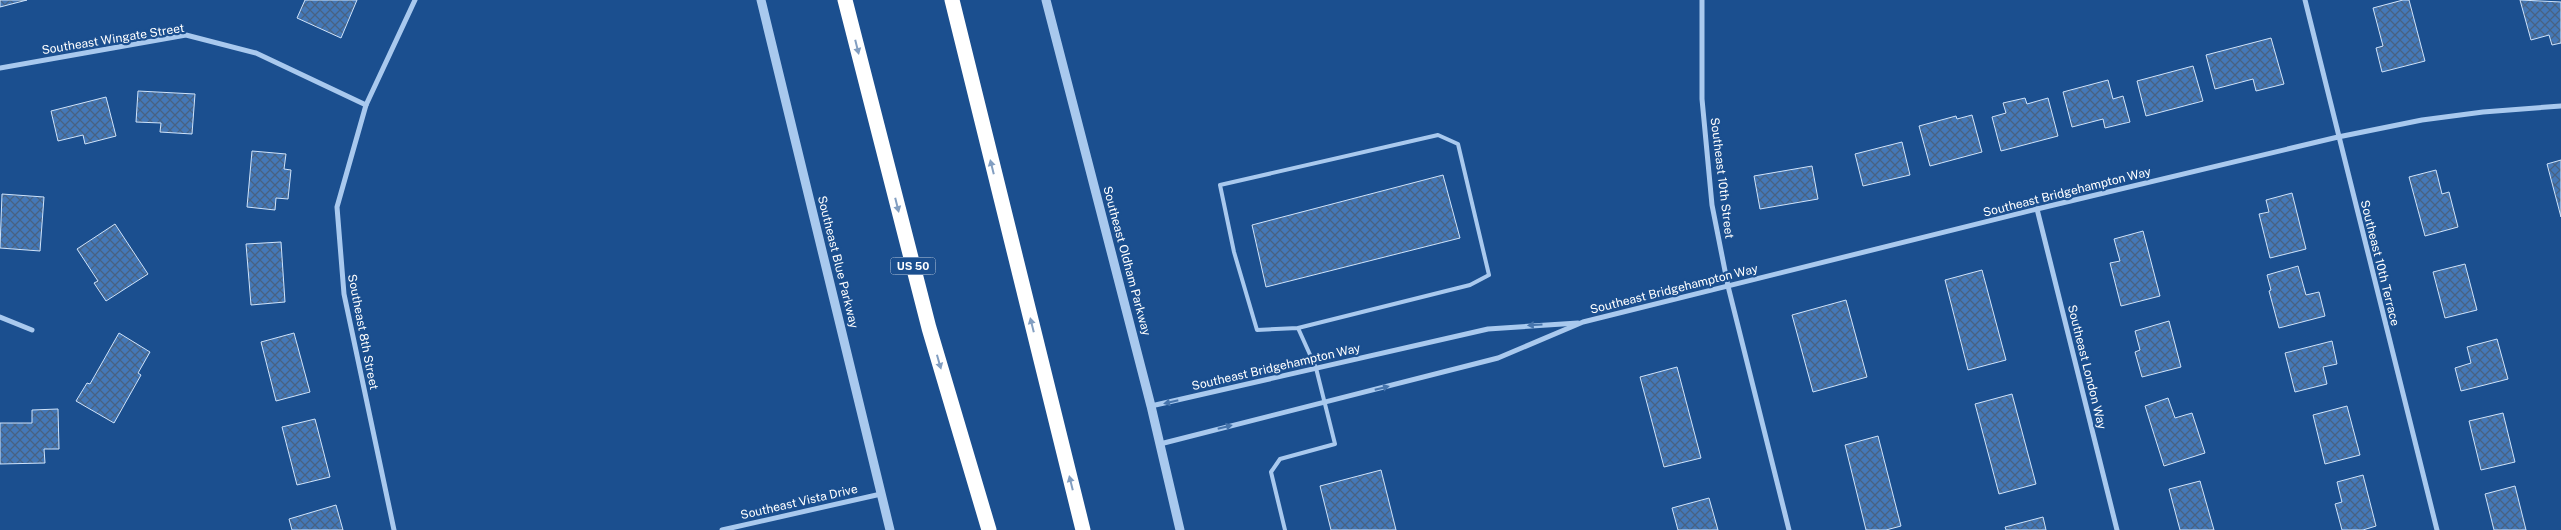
<svg xmlns="http://www.w3.org/2000/svg" width="2561" height="530" font-family="'Public Sans',sans-serif">
<defs>
<pattern id="building-cross-hatch" width="8" height="8" patternUnits="userSpaceOnUse" patternTransform="scale(1.25)"><rect width="8" height="8" fill="#4478b7"/><path d="M0 0l8 8M0 8l8-8" fill="none" stroke="#486282"/></pattern>
</defs>
<rect width="100%" height="100%" fill="#1b4f8f"/>
<g fill="url(#building-cross-hatch)" stroke="#cfe3fa">
<polygon points="0,0 27,0 0,7"/>
<polygon points="305,0 357,0 341,38 297,18"/>
<polygon points="2403,0 2409,0 2425,61 2382,72 2376,48 2383,46 2373,8"/>
<polygon points="2520,0 2561,2 2561,43 2552,45 2549,35 2531,40"/>
<polygon points="2271,38 2284,84 2256,91 2253,79 2215,89 2206,55"/>
<polygon points="2193,66 2203,101 2146,116 2137,81"/>
<polygon points="2108,80 2113,99 2123,96 2130,122 2105,128 2103,119 2072,127 2063,92"/>
<polygon points="138,91 195,94 192,134 160,132 161,123 136,122"/>
<polygon points="106,97 116,136 85,144 83,135 58,141 51,111"/>
<polygon points="2025,98 2027,104 2048,98 2058,136 2001,151 1992,117 2006,113 2003,103"/>
<polygon points="1972,115 1982,152 1930,166 1919,126 1956,116 1957,119"/>
<polygon points="1902,142 1910,175 1863,186 1855,154"/>
<polygon points="252,151 286,154 284,169 291,170 288,199 276,198 275,210 247,207"/>
<polygon points="2561,160 2561,217 2547,164"/>
<polygon points="1812,166 1818,199 1760,209 1754,176"/>
<polygon points="2436,170 2442,194 2449,192 2458,227 2425,236 2409,177"/>
<polygon points="1443,175 1460,238 1266,287 1252,225"/>
<polygon points="2292,193 2306,249 2270,258 2259,214 2269,212 2266,200"/>
<polygon points="2,194 44,197 40,251 0,248"/>
<polygon points="115,224 148,274 106,301 94,283 98,281 77,249"/>
<polygon points="2143,231 2160,296 2121,306 2110,263 2120,261 2114,239"/>
<polygon points="281,242 285,302 251,305 246,244"/>
<polygon points="2465,264 2477,310 2445,318 2433,272"/>
<polygon points="2298,266 2306,295 2319,292 2325,316 2279,328 2269,291 2271,290 2267,275"/>
<polygon points="1982,270 2006,360 1968,370 1945,280"/>
<polygon points="1846,300 1867,377 1813,392 1792,315"/>
<polygon points="2169,321 2181,367 2142,377 2135,352 2140,350 2135,331"/>
<polygon points="119,333 150,352 138,373 141,375 114,423 76,401 87,383 90,384"/>
<polygon points="294,333 310,392 276,401 261,342"/>
<polygon points="2497,339 2508,379 2461,391 2455,368 2471,363 2467,347"/>
<polygon points="2332,341 2337,364 2323,367 2327,384 2295,392 2285,353"/>
<polygon points="1677,367 1701,458 1664,467 1640,377"/>
<polygon points="2012,394 2036,484 1999,494 1975,404"/>
<polygon points="2168,398 2175,418 2192,413 2205,453 2164,466 2145,406"/>
<polygon points="2347,406 2360,455 2325,464 2313,415"/>
<polygon points="58,409 59,449 44,449 45,463 0,464 0,423 32,423 32,410"/>
<polygon points="2503,413 2515,462 2481,470 2469,421"/>
<polygon points="315,419 330,477 297,485 282,427"/>
<polygon points="1878,436 1901,526 1886,530 1866,530 1845,445"/>
<polygon points="1381,470 1396,530 1331,530 1320,486"/>
<polygon points="2363,475 2376,526 2363,530 2342,530 2335,504 2342,502 2337,482"/>
<polygon points="2200,481 2214,530 2180,530 2169,489"/>
<polygon points="2515,486 2526,530 2494,530 2485,494"/>
<polygon points="1709,498 1718,530 1678,530 1672,508"/>
<polygon points="336,505 343,530 292,530 289,519"/>
<polygon points="2043,517 2046,530 2006,530 2005,527"/>
</g>
<g fill="none" stroke-linecap="round" stroke-linejoin="round">
<polyline stroke="#a9c9ee" stroke-width="4" points="1285,530 1271,472 1280,459 1335,444 1316,368 1298,328 1257,330 1234,252 1220,185 1438,135 1458,144 1489,275 1470,285 1298,328"/>
<g stroke="#a9c9ee" stroke-width="5">
<polyline points="1702,0 1702,99 1712,205 1728,286 1789,530"/>
<polyline points="2305,0 2437,530"/>
<polyline points="0,68 186,35 256,53 366,105"/>
<polyline points="2037,209 2117,530"/>
<polyline points="0,317 32,330"/>
<polyline points="1151,406 1488,329 1578,323"/>
<polyline points="1160,444 1498,358 1583,322 2037,209 2338,137 2422,120 2483,112 2561,106"/>
<polyline points="394,530 344,294 337,207 366,105 415,0"/>
<polyline points="722,530 881,494"/>
</g>
<g stroke="#a9c9ee" stroke-width="9">
<polyline points="761,0 890,530"/>
<polyline points="1046,0 1151,406 1180,530"/>
</g>
<g stroke="#fff" stroke-width="15">
<polyline points="845,0 929,328 989,530"/>
<polyline points="952,0 1083,530"/>
</g>
</g>
<defs><path id="oneway-solid" d="M-6-.8H1V-3.2L6.5 0L1 3.2V.8H-6Z" transform="scale(1.25)"/></defs>
<g fill="#829ec1">
<use href="#oneway-solid" transform="translate(857 47) rotate(76)"/>
<use href="#oneway-solid" transform="translate(992 167) rotate(-104)"/>
<use href="#oneway-solid" transform="translate(897 205) rotate(76)"/>
<use href="#oneway-solid" transform="translate(1032 325) rotate(-104)"/>
<use href="#oneway-solid" transform="translate(939 362) rotate(74)"/>
<use href="#oneway-solid" transform="translate(1071 483) rotate(-104)"/>
</g>
<g fill="#4674ac">
<use href="#oneway-solid" transform="translate(1535 325) rotate(176)"/>
<use href="#oneway-solid" transform="translate(1382 388) rotate(-14)"/>
<use href="#oneway-solid" transform="translate(1171 402) rotate(167)"/>
<use href="#oneway-solid" transform="translate(1225 427) rotate(-14)"/>
</g>
<g text-anchor="middle" stroke-width="4.5" stroke-linejoin="round" paint-order="stroke">
<rect fill="#1b4f8f" stroke="#bbcadd" stroke-width="1" x="890.5" y="257.5" width="45" height="17" rx="4"/>
<g font-size="11" font-weight="bold" fill="#fff">
<text x="913" y="270">US 50</text>
</g>
<g font-size="12" fill="#fff" stroke="#1b4f8f">
<text transform="translate(113 39) rotate(-9)" y="4">Southeast Wingate Street</text>
<text transform="translate(1722 178) rotate(83)" y="4">Southeast 10th Street</text>
<text transform="translate(2067 192) rotate(-14)" y="4">Southeast Bridgehampton Way</text>
<text transform="translate(1127 261) rotate(75)" y="4">Southeast Oldham Parkway</text>
<text transform="translate(838 262) rotate(76)" y="4">Southeast Blue Parkway</text>
<text transform="translate(2380 263) rotate(76)" y="4">Southeast 10th Terrace</text>
<text transform="translate(1674 289) rotate(-14)" y="4">Southeast Bridgehampton Way</text>
<text transform="translate(363 332) rotate(79)" y="4">Southeast 8th Street</text>
<text transform="translate(1276 367) rotate(-13)" y="4">Southeast Bridgehampton Way</text>
<text transform="translate(2087 367) rotate(76)" y="4">Southeast London Way</text>
<text transform="translate(799 502) rotate(-13)" y="4">Southeast Vista Drive</text>
</g>
</g>
</svg>
